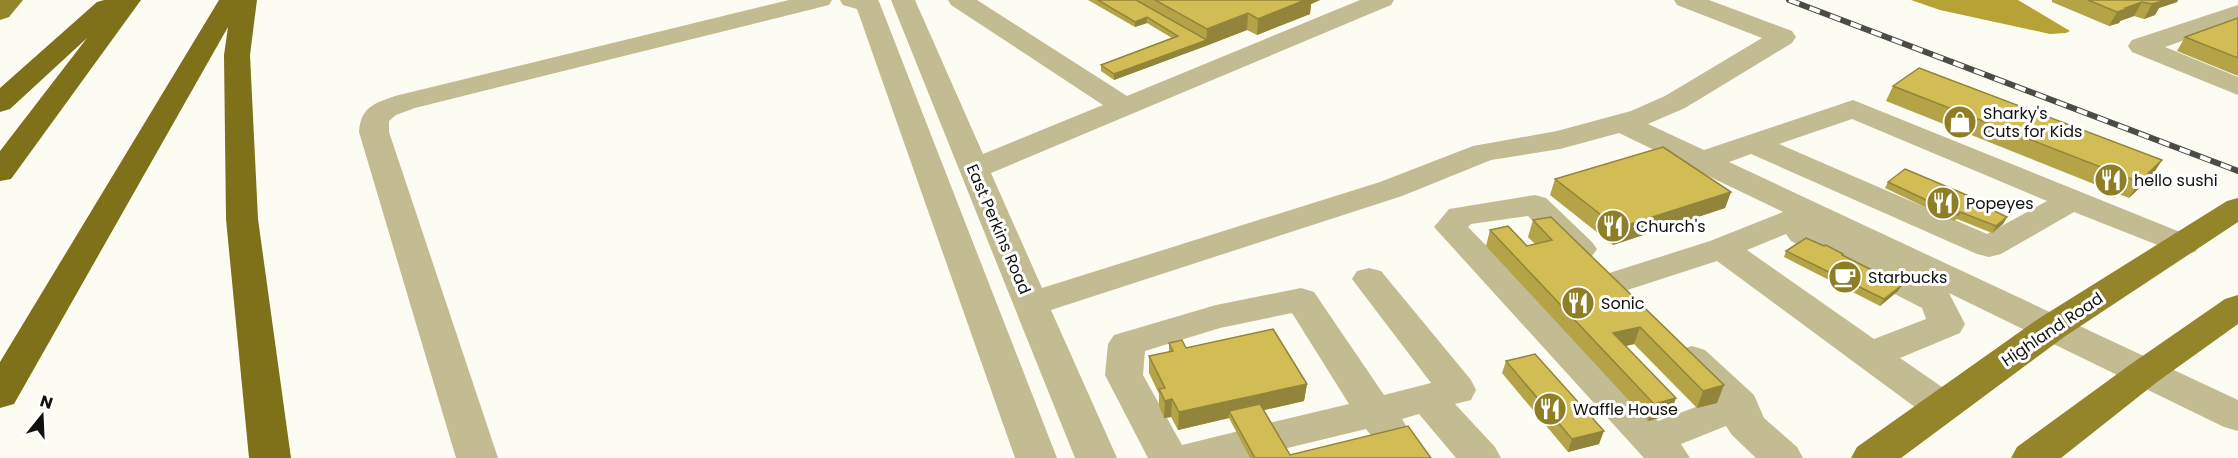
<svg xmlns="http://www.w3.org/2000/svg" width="2238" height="458" font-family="Poppins,sans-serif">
<rect width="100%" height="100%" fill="#fdfcf2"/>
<polygon fill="#b7a335" points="1911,0 2018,0 2070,31 2066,33 2050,34 1940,10"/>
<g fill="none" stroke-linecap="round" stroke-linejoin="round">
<g fill="#c3bb91" fill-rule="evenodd">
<path d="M789,0H832L829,5L415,108L396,115L389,121V132L498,458H456L359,132C361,107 373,104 395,96Z"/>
<polygon points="840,0 878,0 880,4 1057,458 1015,458 857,9 843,5"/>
<path d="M891,0H915L983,154L1103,105L951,5L948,0H977L1127,96L1360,0H1394L1391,5L991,173L1042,288L1380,182L1473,146L1557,131L1631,111L1665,96L1762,38L1677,5L1674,0H1709L1792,31L1796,37L1792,43L1685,108L1648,124L1704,150L1853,100L2195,238L2200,245L2195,252L2183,255L2074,212L2001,254L1989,257L1977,254L1751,154L1729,162L2238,400V431L2224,427L1949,293L1965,324L1960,333L1900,358L1955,396L1961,406L1955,416L1941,420L1927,416L1717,261L1615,294L1603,291L1598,283L1603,275L1710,241L1783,212L1619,133L1560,149L1491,160L1402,196L1051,310L1117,458H1075ZM1852,119L2047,201L1987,234L1779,144ZM1786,234L1791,241L1922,308L1926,319L1874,339L1747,250Z"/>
<polygon points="2238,5 2238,21 2165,47 2238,77 2238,95 2132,52 2128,46 2132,40"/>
<polygon points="1535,195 1546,198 1592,242 1597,249 1592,256 1580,259 1568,256 1528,216 1471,224 1468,227 1658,421 1712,401 1679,368 1673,359 1679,350 1692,346 1705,350 1754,395 1764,418 1797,447 1803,458 1756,458 1732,435 1726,426 1681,444 1690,458 1644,458 1434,227 1449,209"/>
<path d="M1369,268L1381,271L1471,380L1476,390L1471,400L1455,404L1495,447L1501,458H1456L1419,414L1402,419L1408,429L1402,439C1385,444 1376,443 1366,429L1275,451L1262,447L1257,456L1250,458H1148L1105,375L1108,344L1114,335L1216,305L1301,288L1314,292L1384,395L1431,383L1352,279L1357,271ZM1292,313L1349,404L1261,425L1256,434L1243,430L1182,445L1143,375L1145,351L1220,328Z"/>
</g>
<g fill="#94842a" fill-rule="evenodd">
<polygon points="0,0 23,0 9,17 0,20"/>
<polygon points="2238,198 2238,222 2064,337 1901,458 1851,458 1857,447 2038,319 2227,201"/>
<polygon points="2238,295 2238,324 2157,382 2061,458 2011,458 2017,447 2131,364 2225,299"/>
</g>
<g fill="#7f701a" fill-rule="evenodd">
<polygon points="104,0 141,0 11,179 0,181 0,151 87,38 10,109 0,112 0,88 97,2"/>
<polygon points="219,0 257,0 250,55 258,219 291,458 249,458 226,219 224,55 228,27 14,404 0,408 0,362"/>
</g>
<defs>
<polyline id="rail" points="1789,0 2238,171"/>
</defs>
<use href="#rail" stroke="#4c4c46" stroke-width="6"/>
<use href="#rail" stroke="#fff" stroke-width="4" stroke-dasharray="11" stroke-linecap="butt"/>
</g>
<g fill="#b4a347">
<polygon points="1088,0 1320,0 1311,4 1310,14 1257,35 1247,30 1114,80 1101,71 1101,65 1172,38 1147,23 1135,27"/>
<polygon points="2052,0 2178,0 2177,2 2159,8 2155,15 2144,19 2134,16 2120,21 2119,23 2109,26 2052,2"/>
<polygon points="2238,18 2238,76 2177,51 2185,37"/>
<polygon points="1893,86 2152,176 2129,198 1886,101"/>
<polygon points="1555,179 1731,192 1725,208 1613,245 1550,195"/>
<polygon points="1888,182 1969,196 1967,198 2007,217 2003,224 1992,233 1957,219 1954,221 1885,188"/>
<polygon points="1533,220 1717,403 1697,408 1634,344 1626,346 1670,415 1648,421 1486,246 1490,230 1527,246 1535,244 1528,237"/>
<polygon points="1824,246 1843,254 1843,256 1898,291 1880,306 1784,257 1786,251"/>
<polygon points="1169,343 1307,384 1304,401 1264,410 1290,455 1431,458 1250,458 1229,418 1178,430 1171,417 1164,418 1159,406 1159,394 1149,373 1149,356 1169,352"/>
<polygon points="1506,361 1599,444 1568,452 1502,373"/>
</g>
<g fill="#92843a">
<polygon points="1300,0 1320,0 1311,4 1310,14 1257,35 1258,19"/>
<polygon points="2156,0 2178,0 2177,2 2159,8 2155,15 2144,19 2152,4"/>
<polygon points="2142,2 2134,16 2120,21 2119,23 2109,26 2117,12 2125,8"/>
<polygon points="1248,13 1247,30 1206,46 1207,29"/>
<polygon points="1147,17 1147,23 1135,27 1135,22"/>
<polygon points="1207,40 1206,46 1114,80 1114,74"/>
<polygon points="2162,160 2152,176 2129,198 2139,182"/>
<polygon points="1731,192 1725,208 1613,245 1618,228"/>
<polygon points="2007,217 2003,224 1992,233 1996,226"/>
<polygon points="1902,285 1898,291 1880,306 1884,299"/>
<polygon points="1640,327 1634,344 1608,350 1613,333"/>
<polygon points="1307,384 1304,401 1233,417 1229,411 1229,418 1178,430 1179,412"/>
<polygon points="1724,385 1717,403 1697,408 1703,391"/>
<polygon points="1676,398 1670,415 1648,421 1654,404"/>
<polygon points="1172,399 1171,417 1164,418 1165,401"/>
<polygon points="1604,431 1599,444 1568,452 1572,439"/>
</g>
<g fill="#d1bd53" stroke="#92843a" stroke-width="1.5">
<polygon points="1098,0 1136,0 1207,40 1114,74 1101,65 1178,36 1147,17 1135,22"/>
<polygon points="1155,0 1305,0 1258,19 1248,13 1207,29"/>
<polygon points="2088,0 2162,0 2163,1 2152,4 2142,2 2125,8 2127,9 2117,12"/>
<polygon points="2238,18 2238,58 2185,37"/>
<polygon points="1919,68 2162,160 2139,182 1893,86"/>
<polygon points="1663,147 1731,192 1618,228 1555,179"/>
<polygon points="1905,169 1969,196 1967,198 2007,217 1996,226 1960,212 1958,215 1888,182"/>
<polygon points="1551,217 1724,385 1703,391 1640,327 1613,333 1676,398 1654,404 1490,230 1508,226 1527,246 1552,240 1533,220"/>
<polygon points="1806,238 1824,246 1826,245 1843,254 1842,255 1902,285 1884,299 1786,251"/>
<polygon points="1273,329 1307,384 1179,412 1172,399 1165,401 1159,389 1165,388 1149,356 1173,351 1169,343 1182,340 1186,348"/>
<polygon points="1535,354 1604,431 1572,439 1506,361"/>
<polygon points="1260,404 1290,455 1408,426 1431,458 1255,458 1229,411"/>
</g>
<defs>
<symbol id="shop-disc" viewBox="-11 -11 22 22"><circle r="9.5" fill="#8e7e25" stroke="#fff"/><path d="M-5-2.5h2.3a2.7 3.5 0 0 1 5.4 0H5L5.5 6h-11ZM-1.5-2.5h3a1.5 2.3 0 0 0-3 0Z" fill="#fff"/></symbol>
<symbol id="restaurant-disc" viewBox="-11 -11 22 22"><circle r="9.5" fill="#8e7e25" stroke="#fff"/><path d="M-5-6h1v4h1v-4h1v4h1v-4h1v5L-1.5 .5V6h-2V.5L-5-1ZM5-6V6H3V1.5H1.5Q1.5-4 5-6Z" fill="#fff"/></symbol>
<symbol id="cafe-disc" viewBox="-11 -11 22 22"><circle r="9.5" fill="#8e7e25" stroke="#fff"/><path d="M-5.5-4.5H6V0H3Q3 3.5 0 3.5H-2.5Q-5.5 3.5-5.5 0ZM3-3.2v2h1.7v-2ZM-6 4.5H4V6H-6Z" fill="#fff"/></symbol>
</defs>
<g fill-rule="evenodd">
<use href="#shop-disc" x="1941" y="103" width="38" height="38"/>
<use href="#restaurant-disc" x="2092" y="161" width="38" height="38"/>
<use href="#restaurant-disc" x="1924" y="184" width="38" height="38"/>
<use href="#restaurant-disc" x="1594" y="207" width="38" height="38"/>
<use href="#cafe-disc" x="1826" y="258" width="38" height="38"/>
<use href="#restaurant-disc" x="1559" y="284" width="38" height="38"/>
<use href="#restaurant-disc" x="1531" y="390" width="38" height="38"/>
</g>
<g text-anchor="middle" stroke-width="6" stroke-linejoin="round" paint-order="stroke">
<g font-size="16" fill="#11110d" stroke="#fff" text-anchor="start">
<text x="1983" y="119">Sharky's<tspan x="1983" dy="18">Cuts for Kids</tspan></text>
<text x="2134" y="186">hello sushi</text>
<text x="1966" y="209">Popeyes</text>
<text x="1636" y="232">Church's</text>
<text x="1868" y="283">Starbucks</text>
<text x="1601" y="309">Sonic</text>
<text x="1573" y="415">Waffle House</text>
</g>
<g font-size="16" fill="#11110d" stroke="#fff">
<text transform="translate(999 229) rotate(67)" y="6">East Perkins Road</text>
<text transform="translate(2052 329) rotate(-34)" y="6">Highland Road</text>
</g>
</g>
<g transform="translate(42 416) rotate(18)" stroke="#ffffff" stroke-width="4.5" paint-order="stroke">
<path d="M0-4.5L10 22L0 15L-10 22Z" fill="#11110d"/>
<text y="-9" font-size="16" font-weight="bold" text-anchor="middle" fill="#11110d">N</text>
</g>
</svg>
